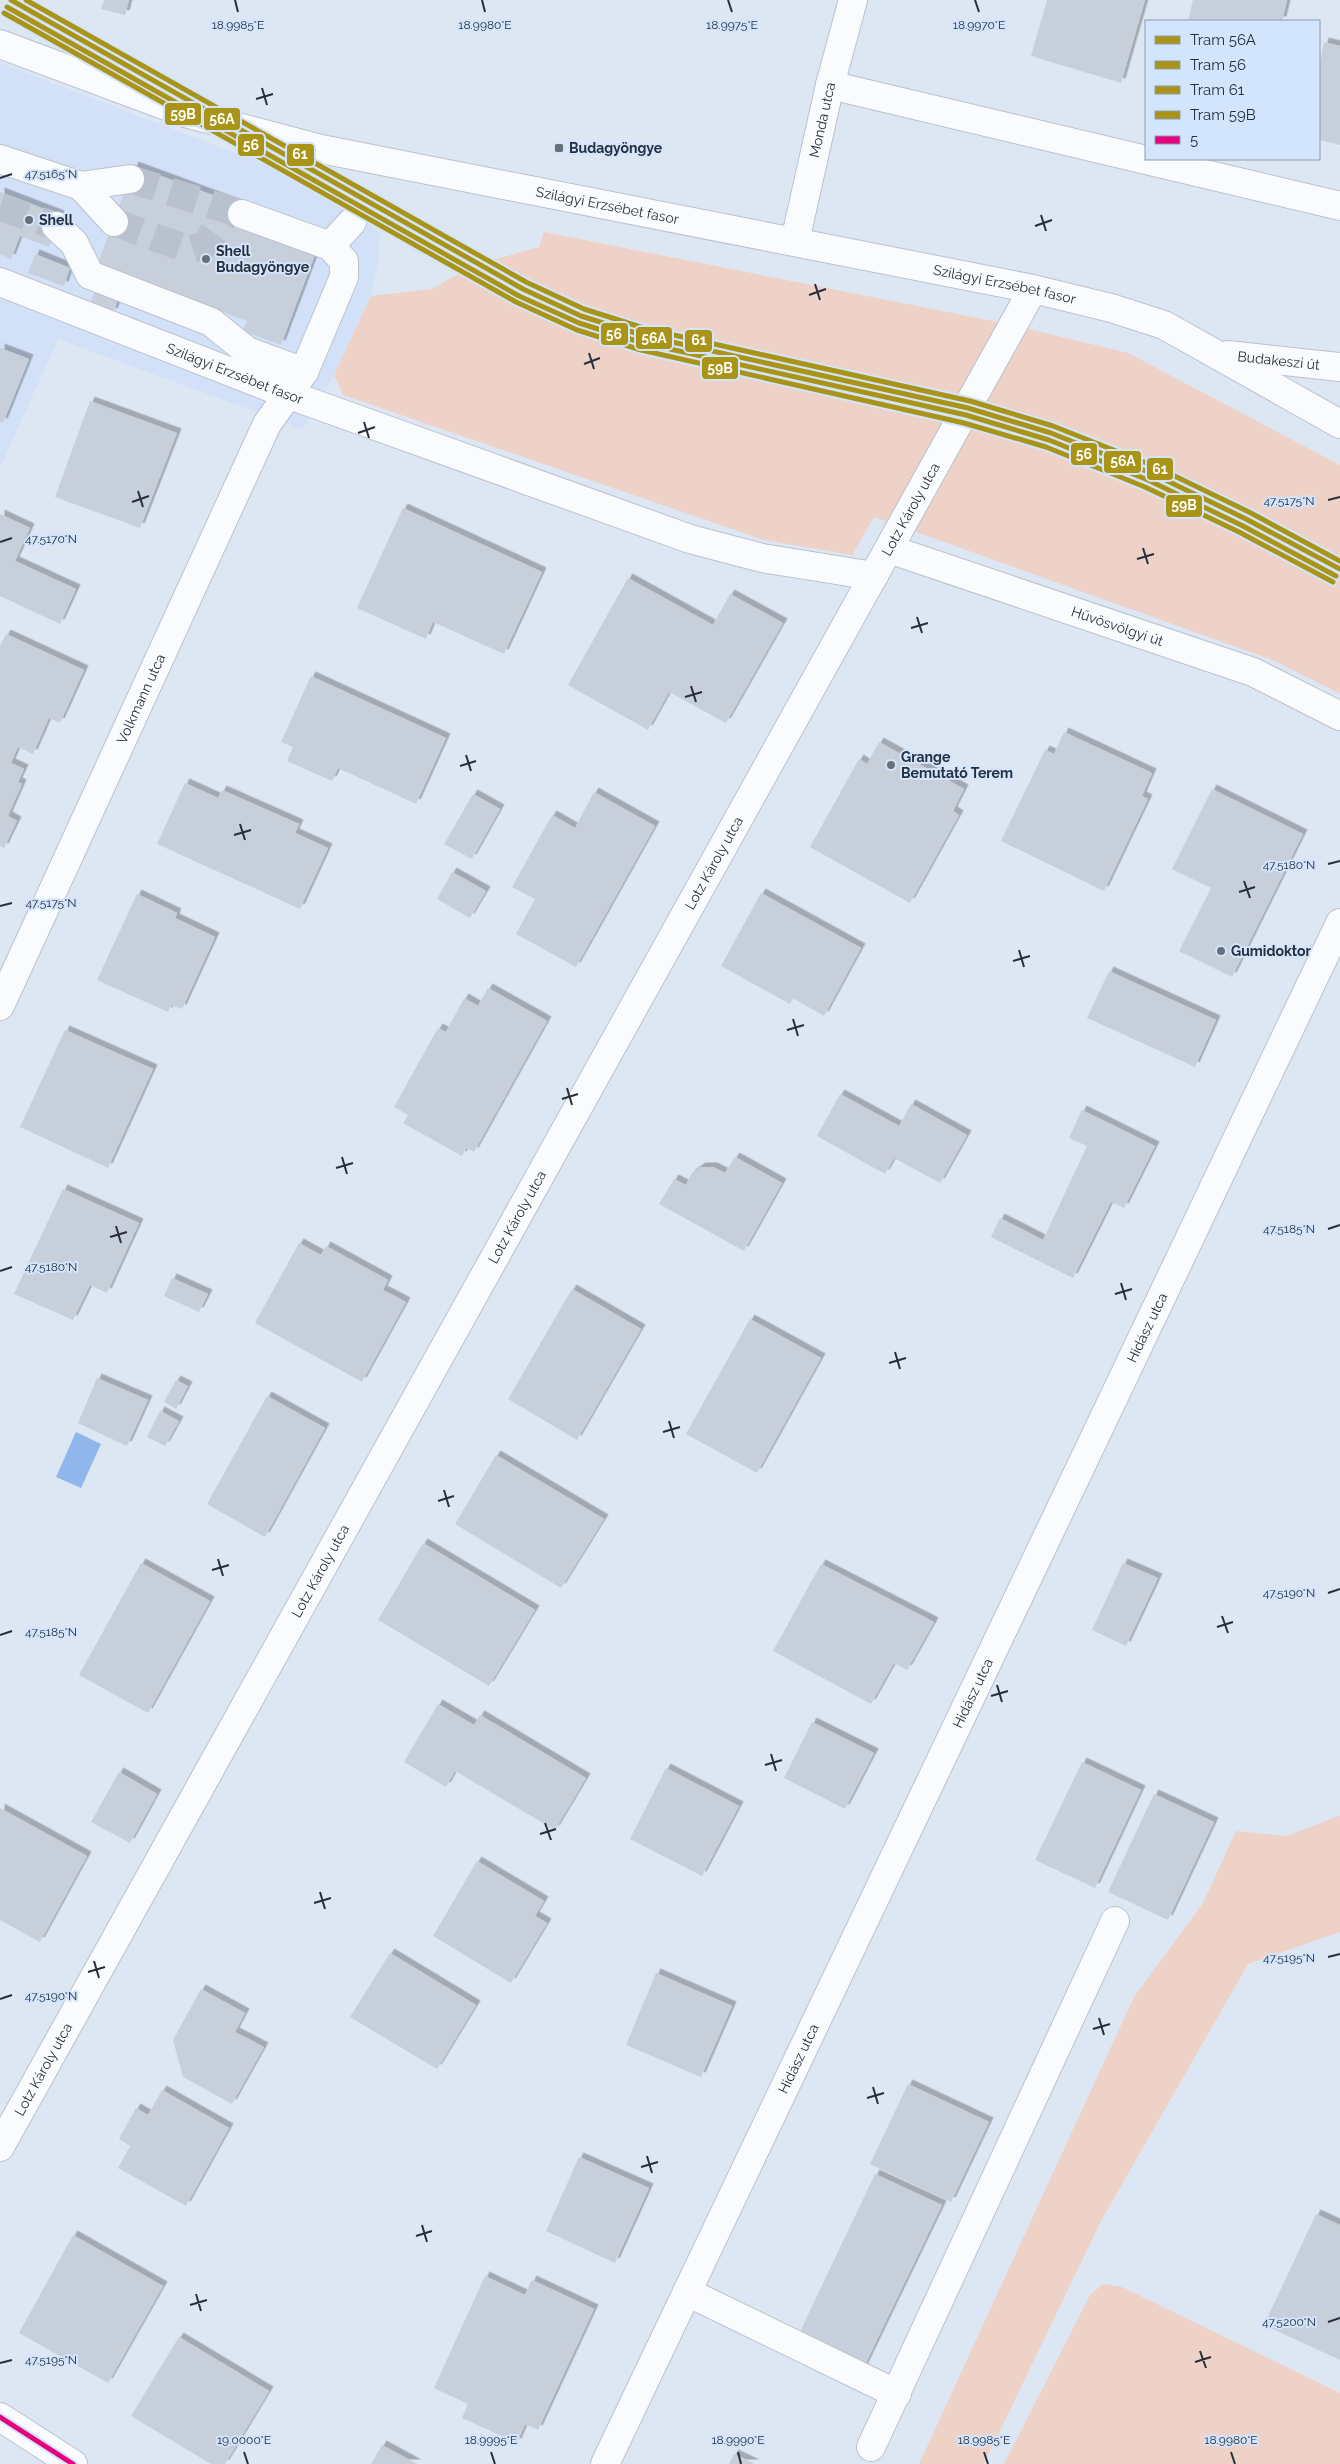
<svg xmlns="http://www.w3.org/2000/svg" width="1340" height="2464" font-family="Raleway,sans-serif">
<defs>
<filter id="shadow"><feDropShadow dx="4.5" dy="-4.5" stdDeviation="0" flood-color="#0004"/></filter>
</defs>
<rect width="100%" height="100%" fill="#dde6f3"/>
<polygon fill="#d2e1f7" points="0,63 319,185 380,233 378,262 371,296 334,375 303,429 58,339 0,468"/>
<g fill="#eed2c8">
<polygon points="544,232 1003,323 1128,353 1340,465 1340,694 1273,660 874,517 852,555 764,540 343,395 334,375 371,296 432,289 472,266 539,247"/>
<polygon points="1338,1816 1340,1816 1340,1932 1248,1964 1101,2221 984,2464 919,2464 1134,1997 1203,1903 1236,1831 1287,1836"/>
<polygon points="1103,2284 1122,2287 1340,2393 1340,2464 1004,2464 1090,2295"/>
</g>
<polygon fill="#90b6ec" points="76,1432 101,1444 81,1488 56,1477"/>
<g fill="#c7cfdb" filter="url(#shadow)">
<polygon points="104,0 129,0 125,15 101,9"/>
<polygon points="1047,0 1145,0 1121,83 1031,56"/>
<polygon points="1193,0 1287,0 1282,21 1188,21"/>
<polygon points="1324,42 1340,46 1340,145 1319,140 1319,67"/>
<polygon points="134,166 245,207 316,252 281,345 243,331 247,321 97,266"/>
<polygon points="0,192 60,215 49,247 20,236 11,259 0,254"/>
<polygon points="35,254 70,268 64,286 28,273"/>
<polygon points="96,288 119,297 113,313 90,305"/>
<polygon points="0,348 29,359 3,423 0,422"/>
<polygon points="90,401 177,433 140,528 55,497"/>
<polygon points="403,508 542,572 504,654 433,622 426,639 357,608"/>
<polygon points="0,514 30,528 15,561 76,589 60,624 0,596"/>
<polygon points="628,578 713,625 730,594 783,623 726,723 669,692 648,730 568,685"/>
<polygon points="6,634 84,670 60,723 49,718 33,754 18,747 11,763 24,769 18,782 22,784 8,816 17,821 4,848 0,846 0,646"/>
<polygon points="311,676 446,738 416,804 338,768 332,781 287,761 293,747 281,742"/>
<polygon points="1064,732 1152,773 1142,796 1148,799 1104,891 1001,841 1045,750 1054,754"/>
<polygon points="879,742 964,789 953,811 959,815 910,903 810,847 859,759 867,764"/>
<polygon points="185,783 218,798 222,790 299,824 295,833 328,848 300,909 157,844"/>
<polygon points="1212,789 1303,834 1232,977 1179,951 1211,888 1172,869"/>
<polygon points="594,792 655,826 576,967 516,934 535,899 512,887 552,815 575,828"/>
<polygon points="473,794 500,809 472,859 444,844"/>
<polygon points="452,872 486,891 470,918 437,899"/>
<polygon points="761,893 861,948 824,1016 793,998 790,1004 721,966"/>
<polygon points="137,894 177,913 175,918 215,937 182,1009 171,1005 168,1012 97,980"/>
<polygon points="1109,971 1216,1020 1195,1067 1087,1018"/>
<polygon points="488,988 547,1021 474,1152 466,1148 462,1156 403,1123 408,1115 394,1107 438,1028 446,1032 464,998 478,1006"/>
<polygon points="65,1030 153,1069 108,1168 20,1127"/>
<polygon points="840,1094 899,1126 911,1104 967,1135 940,1183 894,1158 885,1174 817,1136"/>
<polygon points="1082,1110 1155,1146 1124,1208 1111,1202 1073,1278 991,1237 1000,1218 1043,1240 1087,1146 1069,1138"/>
<polygon points="735,1157 782,1183 744,1251 659,1204 674,1179 686,1185 691,1174 701,1167 713,1167 725,1173"/>
<polygon points="63,1189 139,1223 107,1293 90,1285 73,1320 14,1294"/>
<polygon points="299,1243 321,1255 326,1246 388,1280 383,1290 406,1302 362,1382 255,1323"/>
<polygon points="172,1278 208,1294 199,1312 164,1296"/>
<polygon points="572,1289 641,1329 577,1440 508,1399"/>
<polygon points="750,1319 821,1358 757,1473 686,1434"/>
<polygon points="97,1378 148,1400 127,1446 78,1423"/>
<polygon points="176,1380 188,1386 176,1409 164,1402"/>
<polygon points="267,1396 325,1428 265,1537 207,1504"/>
<polygon points="160,1411 179,1421 165,1446 147,1437"/>
<polygon points="496,1455 604,1519 561,1588 455,1524"/>
<polygon points="423,1543 535,1610 489,1686 378,1620"/>
<polygon points="141,1563 210,1601 148,1713 79,1675"/>
<polygon points="1123,1563 1158,1578 1126,1646 1092,1630"/>
<polygon points="821,1564 934,1622 907,1670 894,1663 871,1704 773,1651"/>
<polygon points="438,1704 474,1725 480,1715 586,1778 555,1830 455,1771 446,1787 404,1762"/>
<polygon points="812,1722 874,1753 845,1809 784,1778"/>
<polygon points="1082,1762 1141,1790 1095,1888 1035,1860"/>
<polygon points="666,1768 739,1806 702,1876 630,1839"/>
<polygon points="119,1772 157,1794 130,1843 91,1822"/>
<polygon points="1154,1794 1214,1822 1168,1920 1108,1892"/>
<polygon points="0,1808 87,1856 40,1942 0,1920"/>
<polygon points="477,1861 544,1901 535,1916 547,1923 511,1983 433,1936"/>
<polygon points="390,1953 476,2005 437,2069 350,2017"/>
<polygon points="656,1973 732,2006 701,2077 626,2045"/>
<polygon points="201,1989 245,2013 235,2032 264,2047 232,2104 183,2077 173,2040"/>
<polygon points="908,2084 989,2122 951,2202 870,2164"/>
<polygon points="162,2090 229,2128 186,2206 118,2168 130,2146 119,2139 136,2108 148,2115"/>
<polygon points="579,2157 649,2188 615,2263 546,2231"/>
<polygon points="875,2174 942,2205 863,2369 797,2338"/>
<polygon points="1316,2214 1340,2225 1340,2360 1264,2325"/>
<polygon points="73,2235 163,2286 108,2383 19,2333"/>
<polygon points="485,2276 525,2295 532,2280 594,2309 538,2430 525,2424 517,2443 462,2418 468,2404 434,2388"/>
<polygon points="179,2337 269,2391 225,2464 211,2464 131,2416"/>
<polygon points="382,2445 417,2464 371,2464"/>
<polygon points="734,2454 755,2464 729,2464"/>
</g>
<g fill="none" stroke-linecap="round" stroke-linejoin="round">
<g stroke="#b9c1ce" stroke-width="28" stroke-dasharray="28 14" stroke-linecap="butt">
<polyline points="130,179 242,214"/>
<polyline points="0,207 56,226"/>
<polyline points="114,222 189,250 205,245 229,210"/>
</g>
<defs>
<g id="minor">
<polyline points="830,85 1340,206"/>
<polyline points="0,159 81,186 130,179"/>
<polyline points="81,186 114,222"/>
<polyline points="56,226 74,243 90,275 211,322 247,351 304,372"/>
<path id="s1" d="M795,241L830,85L853,0"/>
<polyline points="330,246 352,222"/>
<path id="s2" d="M0,282L287,394L690,539L762,558L874,576"/>
<path id="s3" d="M889,549L1253,672L1340,716"/>
<path id="s4" d="M0,1006L267,424L304,372L344,277V261L330,246L242,214"/>
<path id="s5" d="M0,2147L1033,289"/>
<polyline points="687,2292 897,2394"/>
<polyline points="0,2417 73,2464"/>
<polyline points="871,2447 1115,1921"/>
<path id="s6" d="M605,2464L1340,923"/>
</g>
<g id="major">
<path id="s7" d="M0,44L185,113L321,149L1033,289L1111,308L1164,325L1340,424"/>
<path id="s8" d="M1228,355L1340,367"/>
</g>
</defs>
<use href="#minor" stroke="#bbc2ce" stroke-width="30"/>
<use href="#major" stroke="#bbc2ce" stroke-width="30"/>
<use href="#minor" stroke="#fafbfd" stroke-width="28"/>
<use href="#major" stroke="#fafbfd" stroke-width="28"/>
<defs>
<polyline id="bus-1" points="0,2417 73,2464"/>
</defs>
<use href="#bus-1" stroke="#d3e4fd" stroke-width="9"/>
<use href="#bus-1" stroke="#e5007d" stroke-width="5"/>
<defs>
<polyline id="tram-1" points="11,0 523,289 581,316 645,336 968,408 1051,433 1151,473 1246,519 1340,569"/>
<polyline id="tram-2" points="7,7 519,296 579,323 643,343 966,415 1049,440 1148,480 1243,526 1336,576"/>
<polyline id="tram-3" points="26,0 526,282 584,309 647,329 970,401 1053,426 1154,466 1249,512 1340,561"/>
<polyline id="tram-4" points="4,13 516,302 577,330 641,350 964,423 1046,447 1145,487 1239,532 1333,582"/>
</defs>
<use href="#tram-1" stroke="#d3e4fd" stroke-width="9"/>
<use href="#tram-2" stroke="#d3e4fd" stroke-width="9"/>
<use href="#tram-3" stroke="#d3e4fd" stroke-width="9"/>
<use href="#tram-4" stroke="#d3e4fd" stroke-width="9"/>
<use href="#tram-1" stroke="#a99418" stroke-width="5"/>
<use href="#tram-2" stroke="#a99418" stroke-width="5"/>
<use href="#tram-3" stroke="#a99418" stroke-width="5"/>
<use href="#tram-4" stroke="#a99418" stroke-width="5"/>
</g>
<path fill="none" stroke="#272f3b" stroke-width="2" d="M235,0L238,12M482,0L485,12M728,0L732,12M975,0L979,12M262,88L267,105M256,99L273,94M0,178L12,174M1041,215L1046,231M1035,226L1052,220M815,284L820,300M809,295L826,289M589,353L594,369M584,364L600,358M364,422L369,438M358,433L375,427M138,491L143,507M1328,500L1340,497M132,502L149,496M0,542L12,538M1143,548L1148,564M1137,559L1154,554M917,617L922,633M911,628L928,623M691,686L696,702M685,697L702,692M466,755L471,771M460,766L476,761M240,824L245,840M234,835L251,830M1328,864L1340,861M1244,881L1250,898M1239,892L1255,887M0,906L12,903M1019,950L1024,967M1013,961L1030,956M793,1019L798,1036M787,1030L804,1025M567,1088L572,1105M562,1099L578,1094M342,1157L347,1174M336,1168L353,1163M116,1226L121,1243M1328,1229L1340,1225M110,1237L127,1232M0,1271L12,1267M1121,1283L1126,1300M1115,1294L1132,1289M895,1352L900,1369M889,1363L906,1358M669,1421L674,1438M663,1432L680,1427M444,1490L449,1507M438,1501L454,1496M218,1559L223,1576M212,1570L229,1565M1328,1593L1340,1589M1222,1616L1228,1633M1217,1627L1233,1622M0,1635L12,1631M997,1685L1002,1702M991,1696L1008,1691M771,1754L776,1771M765,1765L782,1760M545,1823L551,1840M540,1834L556,1829M320,1892L325,1909M314,1903L331,1898M1328,1957L1340,1954M94,1961L99,1978M88,1972L105,1967M0,1999L12,1995M1099,2018L1104,2035M1093,2029L1110,2024M873,2087L878,2104M867,2098L884,2093M647,2156L652,2173M641,2167L658,2162M422,2225L427,2242M416,2236L432,2231M196,2294L201,2311M190,2305L207,2300M1328,2322L1340,2318M1200,2351L1206,2368M1195,2362L1211,2357M0,2363L12,2360M244,2452L248,2464M491,2452L495,2464M738,2452L741,2464M984,2452L988,2464M1231,2452L1235,2464"/>
<g fill="#676f7b" stroke="#d3e4fd" stroke-width="2">
<rect x="554" y="143" width="10" height="10" rx="2.5"/>
<circle cx="29" cy="220" r="5"/>
<circle cx="206" cy="259" r="5"/>
<circle cx="891" cy="765" r="5"/>
<circle cx="1221" cy="951" r="5"/>
</g>
<g text-anchor="middle" stroke-width="4" stroke-linejoin="round" paint-order="stroke">
<g font-size="14" fill="#272f3b" stroke="#d3e4fd">
<text dy="5" stroke="none"><textPath href="#s1" startOffset="124">Monda utca</textPath></text>
<text dy="5" stroke="none"><textPath href="#s7" startOffset="630">Szilágyi Erzsébet fasor</textPath></text>
<text dy="5" stroke="none"><textPath href="#s7" startOffset="1035">Szilágyi Erzsébet fasor</textPath></text>
<text dy="5" stroke="none"><textPath href="#s8" startOffset="51">Budakeszi út</textPath></text>
<text dy="5" stroke="none"><textPath href="#s2" startOffset="252">Szilágyi Erzsébet fasor</textPath></text>
<text dy="5" stroke="none"><textPath href="#s5" startOffset="1874">Lotz Károly utca</textPath></text>
<text dy="5" stroke="none"><textPath href="#s3" startOffset="241">Hűvösvölgyi út</textPath></text>
<text dy="5" stroke="none"><textPath href="#s4" startOffset="338">Volkmann utca</textPath></text>
<text dy="5" stroke="none"><textPath href="#s5" startOffset="1469">Lotz Károly utca</textPath></text>
<text dy="5" stroke="none"><textPath href="#s5" startOffset="1064">Lotz Károly utca</textPath></text>
<text dy="5" stroke="none"><textPath href="#s6" startOffset="1259">Hidász utca</textPath></text>
<text dy="5" stroke="none"><textPath href="#s5" startOffset="659">Lotz Károly utca</textPath></text>
<text dy="5" stroke="none"><textPath href="#s6" startOffset="854">Hidász utca</textPath></text>
<text dy="5" stroke="none"><textPath href="#s6" startOffset="449">Hidász utca</textPath></text>
<text dy="5" stroke="none"><textPath href="#s5" startOffset="89">Lotz Károly utca</textPath></text>
</g>
<g font-size="14" font-weight="bold" fill="#272f3b" stroke="#d3e4fd" text-anchor="start">
<text x="569" y="153">Budagyöngye</text>
<text x="39" y="225">Shell</text>
<text x="216" y="256">Shell<tspan x="216" dy="16">Budagyöngye</tspan></text>
<text x="901" y="762">Grange<tspan x="901" dy="16">Bemutató Terem</tspan></text>
<text x="1231" y="956">Gumidoktor</text>
</g>
</g>
<g font-size="12" text-anchor="middle" fill="#272f3b" stroke="#d3e4fd" stroke-width="4" stroke-linejoin="round" paint-order="stroke">
<text x="238" y="29">18.9985°E</text>
<text x="485" y="29">18.9980°E</text>
<text x="732" y="29">18.9975°E</text>
<text x="979" y="29">18.9970°E</text>
<text x="51" y="178">47.5165°N</text>
<text x="1289" y="505">47.5175°N</text>
<text x="51" y="543">47.5170°N</text>
<text x="1289" y="869">47.5180°N</text>
<text x="51" y="907">47.5175°N</text>
<text x="1289" y="1233">47.5185°N</text>
<text x="51" y="1271">47.5180°N</text>
<text x="1289" y="1597">47.5190°N</text>
<text x="51" y="1636">47.5185°N</text>
<text x="1289" y="1962">47.5195°N</text>
<text x="51" y="2000">47.5190°N</text>
<text x="1289" y="2326">47.5200°N</text>
<text x="51" y="2364">47.5195°N</text>
<text x="244" y="2444">19.0000°E</text>
<text x="491" y="2444">18.9995°E</text>
<text x="738" y="2444">18.9990°E</text>
<text x="984" y="2444">18.9985°E</text>
<text x="1231" y="2444">18.9980°E</text>
</g>
<g stroke="#d3e4fd" stroke-width="2">
<rect x="164" y="102" width="38" height="24" rx="5" fill="#a99418"/>
<rect x="203" y="107" width="38" height="24" rx="5" fill="#a99418"/>
<rect x="237" y="133" width="28" height="24" rx="5" fill="#a99418"/>
<rect x="286" y="143" width="29" height="24" rx="5" fill="#a99418"/>
<rect x="600" y="322" width="29" height="24" rx="5" fill="#a99418"/>
<rect x="635" y="326" width="38" height="24" rx="5" fill="#a99418"/>
<rect x="684" y="329" width="29" height="24" rx="5" fill="#a99418"/>
<rect x="701" y="356" width="38" height="24" rx="5" fill="#a99418"/>
<rect x="1070" y="442" width="28" height="24" rx="5" fill="#a99418"/>
<rect x="1103" y="450" width="39" height="24" rx="5" fill="#a99418"/>
<rect x="1146" y="457" width="28" height="24" rx="5" fill="#a99418"/>
<rect x="1165" y="494" width="38" height="24" rx="5" fill="#a99418"/>
</g>
<g font-size="14" text-anchor="middle" font-weight="bold" fill="#fff">
<text x="183" y="119">59B</text>
<text x="222" y="124">56A</text>
<text x="251" y="150">56</text>
<text x="300" y="159">61</text>
<text x="614" y="339">56</text>
<text x="654" y="343">56A</text>
<text x="699" y="345">61</text>
<text x="720" y="373">59B</text>
<text x="1084" y="459">56</text>
<text x="1123" y="466">56A</text>
<text x="1160" y="474">61</text>
<text x="1184" y="510">59B</text>
</g>
<rect x="1145" y="20" width="175" height="140" fill="#d3e4fd" stroke="#8e9caf"/>
<rect x="1155" y="36" width="25" height="8" fill="#a99418" stroke="#8e9caf"/>
<text x="1190" y="45" font-size="15" fill="#272f3b">Tram 56A</text>
<rect x="1155" y="61" width="25" height="8" fill="#a99418" stroke="#8e9caf"/>
<text x="1190" y="70" font-size="15" fill="#272f3b">Tram 56</text>
<rect x="1155" y="86" width="25" height="8" fill="#a99418" stroke="#8e9caf"/>
<text x="1190" y="95" font-size="15" fill="#272f3b">Tram 61</text>
<rect x="1155" y="111" width="25" height="8" fill="#a99418" stroke="#8e9caf"/>
<text x="1190" y="120" font-size="15" fill="#272f3b">Tram 59B</text>
<rect x="1155" y="136" width="25" height="8" fill="#e5007d" stroke="#8e9caf"/>
<text x="1190" y="145" font-size="15" fill="#272f3b">5</text>
</svg>
